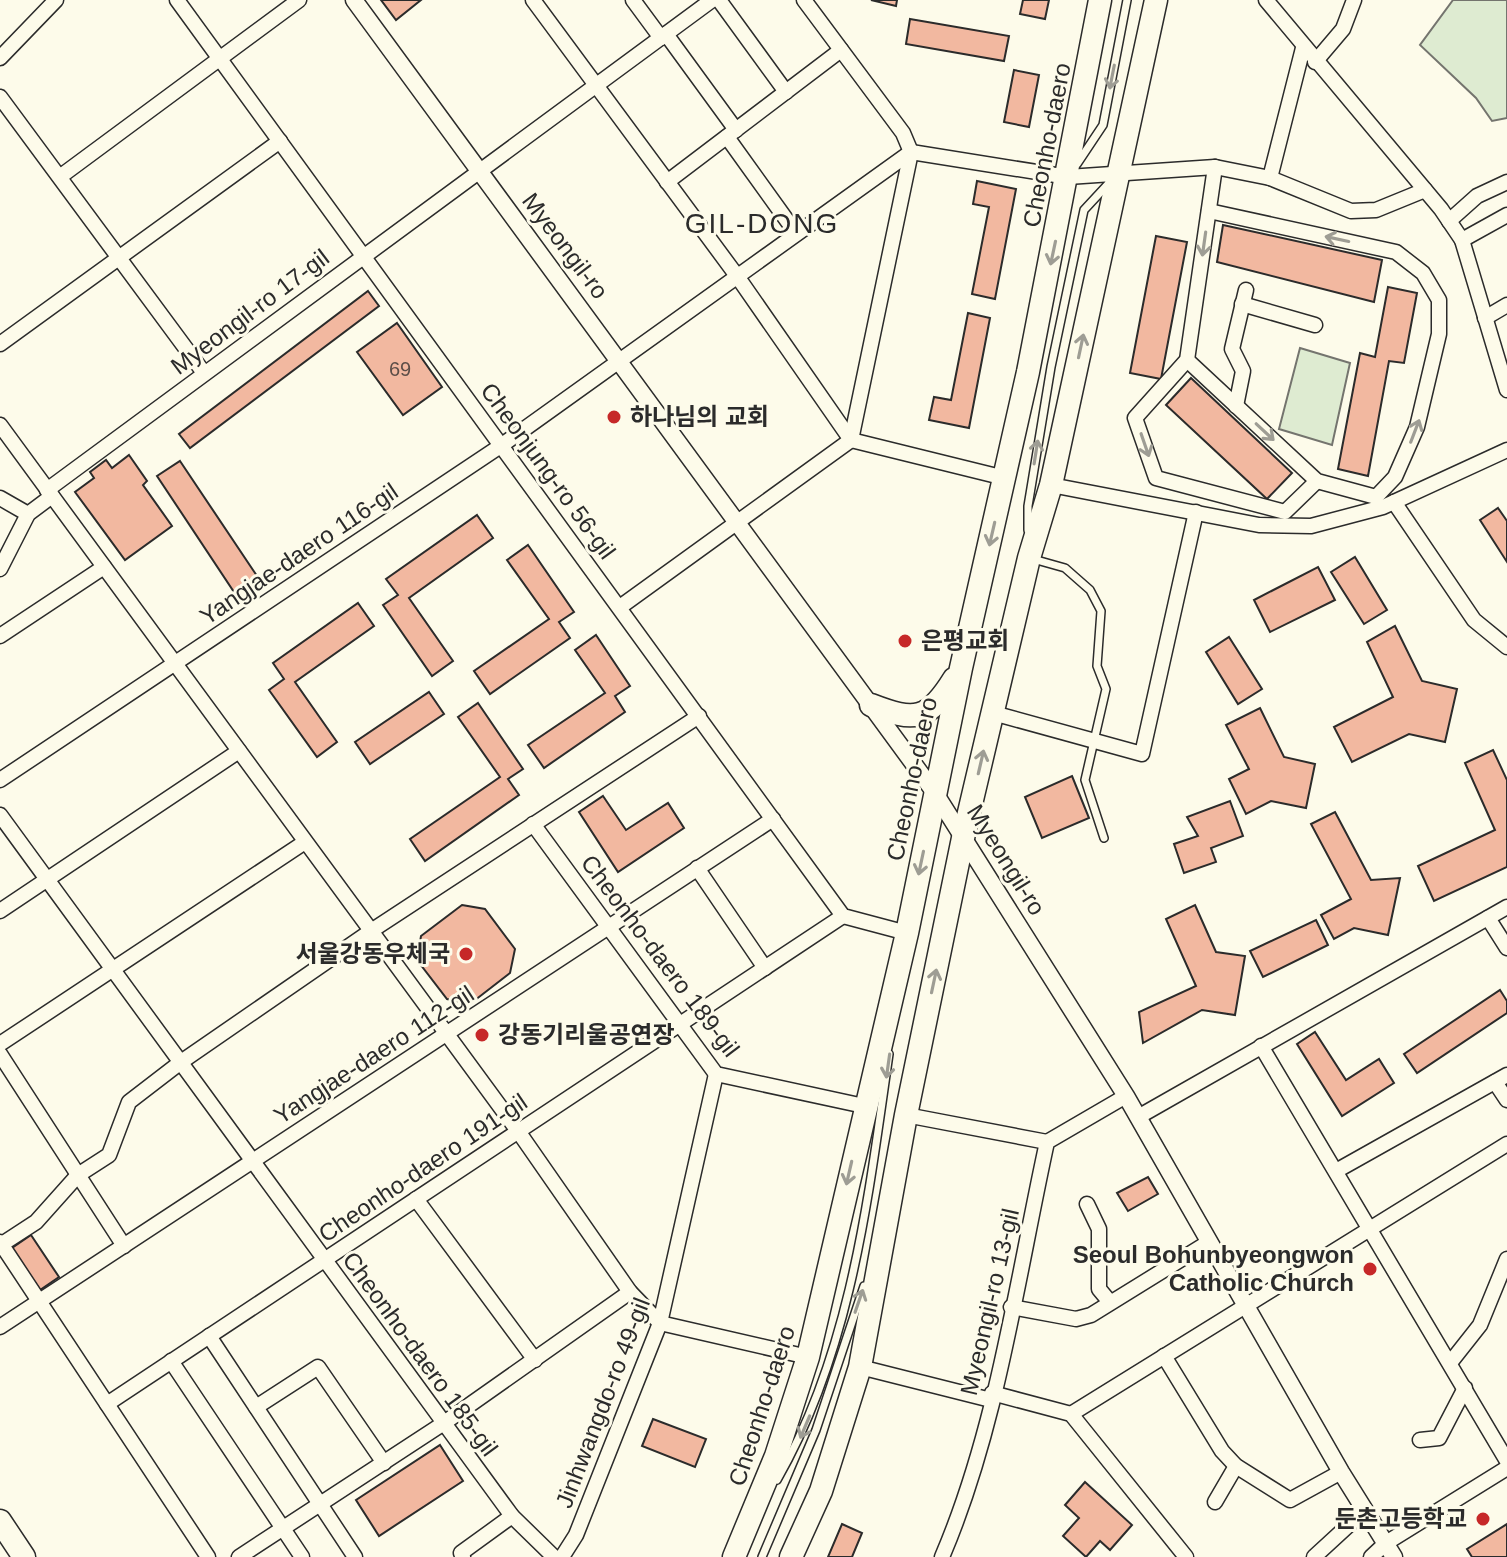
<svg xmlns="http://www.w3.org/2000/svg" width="1507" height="1557" font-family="Arial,'Noto Sans KR',sans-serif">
<rect width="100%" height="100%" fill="#fdfbea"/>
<g fill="#deebd1" stroke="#74746e" stroke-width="2">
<polygon points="1453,0 1507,0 1507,118 1492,121 1476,98 1420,45"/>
<polygon points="1300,348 1350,363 1332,445 1279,429"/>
</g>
<g fill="#f2b8a0" stroke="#2b2b2b" stroke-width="2">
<polygon points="381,0 421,0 396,20"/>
<polygon points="871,0 897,0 896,6"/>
<polygon points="1023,0 1049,0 1045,19 1020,14"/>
<polygon points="910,19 1009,36 1004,61 906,44"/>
<polygon points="1014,70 1039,75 1029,127 1004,122"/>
<polygon points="977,181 1016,189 995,299 972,294 989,207 973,204"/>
<polygon points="1223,225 1382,260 1374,302 1217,262"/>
<polygon points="1156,236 1187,242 1161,379 1130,373"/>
<polygon points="1388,287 1417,293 1404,363 1389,361 1368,476 1338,469 1360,353 1375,357"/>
<polygon points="368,291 379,306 190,448 179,434"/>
<polygon points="968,313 990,318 969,428 929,420 934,397 951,400"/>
<polygon points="397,323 442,387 403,415 357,352"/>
<polygon points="1191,378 1292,473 1267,499 1166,405"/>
<polygon points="129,455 147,481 143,485 172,526 125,560 75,492 94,478 90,472 106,460 112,468"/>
<polygon points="180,461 257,576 234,592 157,476"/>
<polygon points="1498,508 1507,521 1507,562 1480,520"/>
<polygon points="477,515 493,538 409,598 453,661 432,676 383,605 398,595 386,579"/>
<polygon points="528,545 574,612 559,622 570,638 490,694 474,671 549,619 507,560"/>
<polygon points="1355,557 1387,610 1364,624 1331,572"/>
<polygon points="1318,567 1335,600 1270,632 1254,600"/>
<polygon points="358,603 374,626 295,682 337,742 317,757 269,690 284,679 273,663"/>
<polygon points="1395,626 1422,681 1457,689 1445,742 1409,734 1352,762 1334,727 1393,697 1367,642"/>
<polygon points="596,635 630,686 615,696 625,712 544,768 528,745 605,693 575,650"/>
<polygon points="1229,637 1262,689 1238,704 1206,652"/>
<polygon points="429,692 444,714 370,764 355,742"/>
<polygon points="478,703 523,769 508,779 519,795 425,861 410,839 500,777 458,717"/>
<polygon points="1260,708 1284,757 1315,764 1306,808 1271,801 1246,814 1229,779 1249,769 1226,725"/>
<polygon points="1493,750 1507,780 1507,867 1434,901 1418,866 1495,830 1465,763"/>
<polygon points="1072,776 1089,818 1042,838 1025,797"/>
<polygon points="603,796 626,830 668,803 684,828 618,872 579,812"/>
<polygon points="1230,801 1243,836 1211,848 1216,862 1184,873 1174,844 1198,836 1187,817"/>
<polygon points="1335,812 1371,880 1400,878 1388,935 1354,928 1334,939 1321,915 1351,899 1311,824"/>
<polygon points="462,905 485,909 515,949 510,973 470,1004 447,999 417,960 421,936"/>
<polygon points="1195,905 1216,952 1245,956 1235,1015 1202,1010 1143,1043 1139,1012 1196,986 1166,919"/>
<polygon points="1316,920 1328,945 1263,977 1250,951"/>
<polygon points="1500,990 1507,1001 1507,1013 1417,1073 1404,1054"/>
<polygon points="1315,1032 1346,1080 1379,1059 1394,1083 1342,1116 1297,1044"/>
<polygon points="1148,1177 1158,1194 1128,1211 1117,1193"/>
<polygon points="31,1235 59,1277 40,1290 12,1248"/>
<polygon points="653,1419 706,1439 695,1467 642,1446"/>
<polygon points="440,1445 463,1481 379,1536 356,1500"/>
<polygon points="1085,1482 1132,1525 1110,1550 1100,1541 1086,1557 1063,1536 1079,1518 1065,1505"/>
<polygon points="842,1524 862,1533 852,1557 828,1557"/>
<polygon points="1507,1524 1507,1557 1472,1557 1467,1549"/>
</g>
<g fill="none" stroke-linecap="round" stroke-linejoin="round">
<defs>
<g id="service">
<polyline points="1077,164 1103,125 1127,0"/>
<polyline points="1028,530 1028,506 1051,367 1084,210 1110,182"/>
<polyline points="1033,559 1065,568 1090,590 1101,611 1097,666 1106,689 1085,780 1104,838"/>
<path d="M777,1480C851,1351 868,1200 889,1054"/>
<polyline points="762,1557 816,1430 864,1286"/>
</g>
<g id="minor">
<polyline points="177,0 843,916 907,933"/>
<polyline points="533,0 737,276 851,440 1005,478"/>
<polyline points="633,0 661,38"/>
<polyline points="719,0 786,92"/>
<polyline points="804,0 903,133 911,152 851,440"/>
<polyline points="1266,0 1441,209 1462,240 1507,390"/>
<polyline points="666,34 736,130"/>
<polyline points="0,58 56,0"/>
<polyline points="1315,62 1343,29 1354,0"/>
<polyline points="0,97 204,373"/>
<polyline points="727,137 796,233"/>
<polyline points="1215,167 1187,360 1135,418 1156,478 1285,512 1317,481"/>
<polyline points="61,176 299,0"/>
<polyline points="1270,178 1303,48"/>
<polyline points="667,182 841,50"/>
<polyline points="1449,221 1477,196 1507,182"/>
<polyline points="1462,240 1507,215"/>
<polyline points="1242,304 1315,325"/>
<polyline points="1485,318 1507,305"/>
<polyline points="0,344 280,141"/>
<polyline points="1187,360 1317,481 1376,497 1395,477 1417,427 1439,334 1439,300 1423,273 1396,252 1209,211"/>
<polyline points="1236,406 1243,371 1232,349 1246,290"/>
<polyline points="0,425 518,1131 630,1292 660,1323 808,1357"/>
<polyline points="1051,485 1259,525 1311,526 1383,507 1507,450"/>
<polyline points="47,490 712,0"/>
<polyline points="0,498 28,514"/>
<polyline points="1394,502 1474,620 1507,647"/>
<polyline points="0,569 28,514 52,496"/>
<polyline points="620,607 851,440"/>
<polyline points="0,636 104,567"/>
<polyline points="993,713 1142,754 1196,512"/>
<polyline points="0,780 502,445 911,152 1068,177 1215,167 1270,178 1351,211 1376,210 1425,190"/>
<polyline points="0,815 512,1516 554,1557"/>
<polyline points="533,824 716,1074 864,1106"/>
<polyline points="697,868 765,968"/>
<polyline points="0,911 239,751"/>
<polyline points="1488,918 1507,948"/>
<polyline points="0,1044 305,842"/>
<polyline points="1261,1046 1507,1461"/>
<polyline points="0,1054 124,1246"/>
<polyline points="1495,1082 1507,1100"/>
<polyline points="906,1115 1047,1142"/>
<polyline points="1138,1117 1507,907"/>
<polyline points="1336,1171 1507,1075"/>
<polyline points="416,1199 535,1360"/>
<polyline points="1087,1204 1099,1229 1099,1289 1109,1301"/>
<polyline points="0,1242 208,1557"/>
<polyline points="2,1244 36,1222 78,1175 109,1155 129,1102 181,1062 371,931 699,716"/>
<polyline points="1011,1307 1076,1319 1091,1315 1209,1242"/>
<polyline points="0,1327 773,819"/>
<polyline points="209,1336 355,1557"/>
<polyline points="1164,1356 1222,1451 1236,1466 1290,1500 1341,1472"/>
<polyline points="171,1361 302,1557"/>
<polyline points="1450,1363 1480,1325 1507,1259"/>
<polyline points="860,1367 991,1400"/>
<polyline points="992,1393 1071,1414 1186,1557"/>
<polyline points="107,1404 843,916"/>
<polyline points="256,1407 318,1367 384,1463"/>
<polyline points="1071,1414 1507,1144"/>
<polyline points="1420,1440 1439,1438 1465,1388"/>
<polyline points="1215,1502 1236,1466"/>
<polyline points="239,1557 444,1423 630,1292"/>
<polyline points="463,1557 461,1553 512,1516"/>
<polyline points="562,1557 576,1535 660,1323 716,1074"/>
<path d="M942,1557C997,1429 1017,1279 1047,1142L1126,1096"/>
<polyline points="1314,1557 1364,1511"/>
<polyline points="1371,1557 1386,1543 1507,1468"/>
</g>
<polyline id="tertiary" points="354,0 935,793 1126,1096 1341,1472 1394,1557"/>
<g id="primary">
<path d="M871,705C915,722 928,721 954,679"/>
<polyline points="0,1521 24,1557"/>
<polyline points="734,1557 776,1456 808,1357 907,933 961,668 1028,372 1100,0"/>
<polyline points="791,1557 821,1491 860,1367 906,1115 963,838 1029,558 1051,485 1156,0"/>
</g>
</defs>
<use href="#service" stroke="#2b2b2b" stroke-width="10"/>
<use href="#minor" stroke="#2b2b2b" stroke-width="17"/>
<use href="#tertiary" stroke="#2b2b2b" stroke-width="19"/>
<use href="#primary" stroke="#2b2b2b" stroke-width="25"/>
<use href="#service" stroke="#fdfbea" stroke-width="7"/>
<use href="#minor" stroke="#fdfbea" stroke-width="14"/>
<use href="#tertiary" stroke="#fdfbea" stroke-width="16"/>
<use href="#primary" stroke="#fdfbea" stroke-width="22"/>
</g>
<defs><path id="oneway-shaft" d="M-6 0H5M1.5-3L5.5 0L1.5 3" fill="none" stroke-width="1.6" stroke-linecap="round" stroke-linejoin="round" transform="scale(2)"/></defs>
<g stroke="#9e9d94">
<use href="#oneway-shaft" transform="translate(1112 77) rotate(101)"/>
<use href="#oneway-shaft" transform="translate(1337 239) rotate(-168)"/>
<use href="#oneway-shaft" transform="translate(1204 244) rotate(98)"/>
<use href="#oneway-shaft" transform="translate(1053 253) rotate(102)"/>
<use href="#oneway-shaft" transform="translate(1081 346) rotate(-78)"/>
<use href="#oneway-shaft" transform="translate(1415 431) rotate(-69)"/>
<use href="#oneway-shaft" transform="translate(1265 432) rotate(43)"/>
<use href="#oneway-shaft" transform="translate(1145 445) rotate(71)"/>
<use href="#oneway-shaft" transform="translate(1036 452) rotate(-81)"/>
<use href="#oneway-shaft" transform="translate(992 534) rotate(103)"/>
<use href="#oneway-shaft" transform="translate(981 762) rotate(-77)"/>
<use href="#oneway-shaft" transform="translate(921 863) rotate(102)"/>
<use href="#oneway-shaft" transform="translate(934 981) rotate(-78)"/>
<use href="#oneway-shaft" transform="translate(888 1066) rotate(98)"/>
<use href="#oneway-shaft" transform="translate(849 1173) rotate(103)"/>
<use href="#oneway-shaft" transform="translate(859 1301) rotate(-71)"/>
<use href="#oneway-shaft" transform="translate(805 1427) rotate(113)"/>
</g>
<g fill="#c62828" stroke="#fdfbea" stroke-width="3">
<circle cx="614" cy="417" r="8"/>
<circle cx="905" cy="641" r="8"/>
<circle cx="466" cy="954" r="8"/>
<circle cx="482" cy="1035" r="8"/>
<circle cx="1370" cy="1269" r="8"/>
<circle cx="1483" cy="1519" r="8"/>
</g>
<g text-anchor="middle" stroke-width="6" stroke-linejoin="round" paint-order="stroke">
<g font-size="20" fill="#5d4e48">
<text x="400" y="376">69</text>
</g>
<g font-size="24" fill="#2b2b2b" stroke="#fdfbea">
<text transform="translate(1047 145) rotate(-79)" y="8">Cheonho-daero</text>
<text transform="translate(565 246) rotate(53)" y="8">Myeongil-ro</text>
<text transform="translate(250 312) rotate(-37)" y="8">Myeongil-ro 17-gil</text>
<text transform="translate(548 471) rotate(54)" y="8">Cheonjung-ro 56-gil</text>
<text transform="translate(299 554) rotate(-34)" y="8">Yangjae-daero 116-gil</text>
<text transform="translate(912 779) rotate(-78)" y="8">Cheonho-daero</text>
<text transform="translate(1006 860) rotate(58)" y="8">Myeongil-ro</text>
<text transform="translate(660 956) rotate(53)" y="8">Cheonho-daero 189-gil</text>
<text transform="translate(374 1055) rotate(-33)" y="8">Yangjae-daero 112-gil</text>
<text transform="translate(423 1168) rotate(-34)" y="8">Cheonho-daero 191-gil</text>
<text transform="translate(990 1302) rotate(-77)" y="8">Myeongil-ro 13-gil</text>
<text transform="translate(420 1354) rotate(54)" y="8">Cheonho-daero 185-gil</text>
<text transform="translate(603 1403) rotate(-69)" y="8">Jinhwangdo-ro 49-gil</text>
<text transform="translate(762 1406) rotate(-72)" y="8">Cheonho-daero</text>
</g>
<g font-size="24" font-weight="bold" fill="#2b2b2b" stroke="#fdfbea" text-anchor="start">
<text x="630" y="425">하나님의 교회</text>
<text x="921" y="649">은평교회</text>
<text x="450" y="962" text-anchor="end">서울강동우체국</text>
<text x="498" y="1043">강동기리울공연장</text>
<text x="1354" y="1263" text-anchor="end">Seoul Bohunbyeongwon<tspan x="1354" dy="28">Catholic Church</tspan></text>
<text x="1467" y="1527" text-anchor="end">둔촌고등학교</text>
</g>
<g font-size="28" letter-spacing="2" fill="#2b2b2b" stroke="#fdfbea">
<text x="762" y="233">GIL-DONG</text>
</g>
</g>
</svg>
